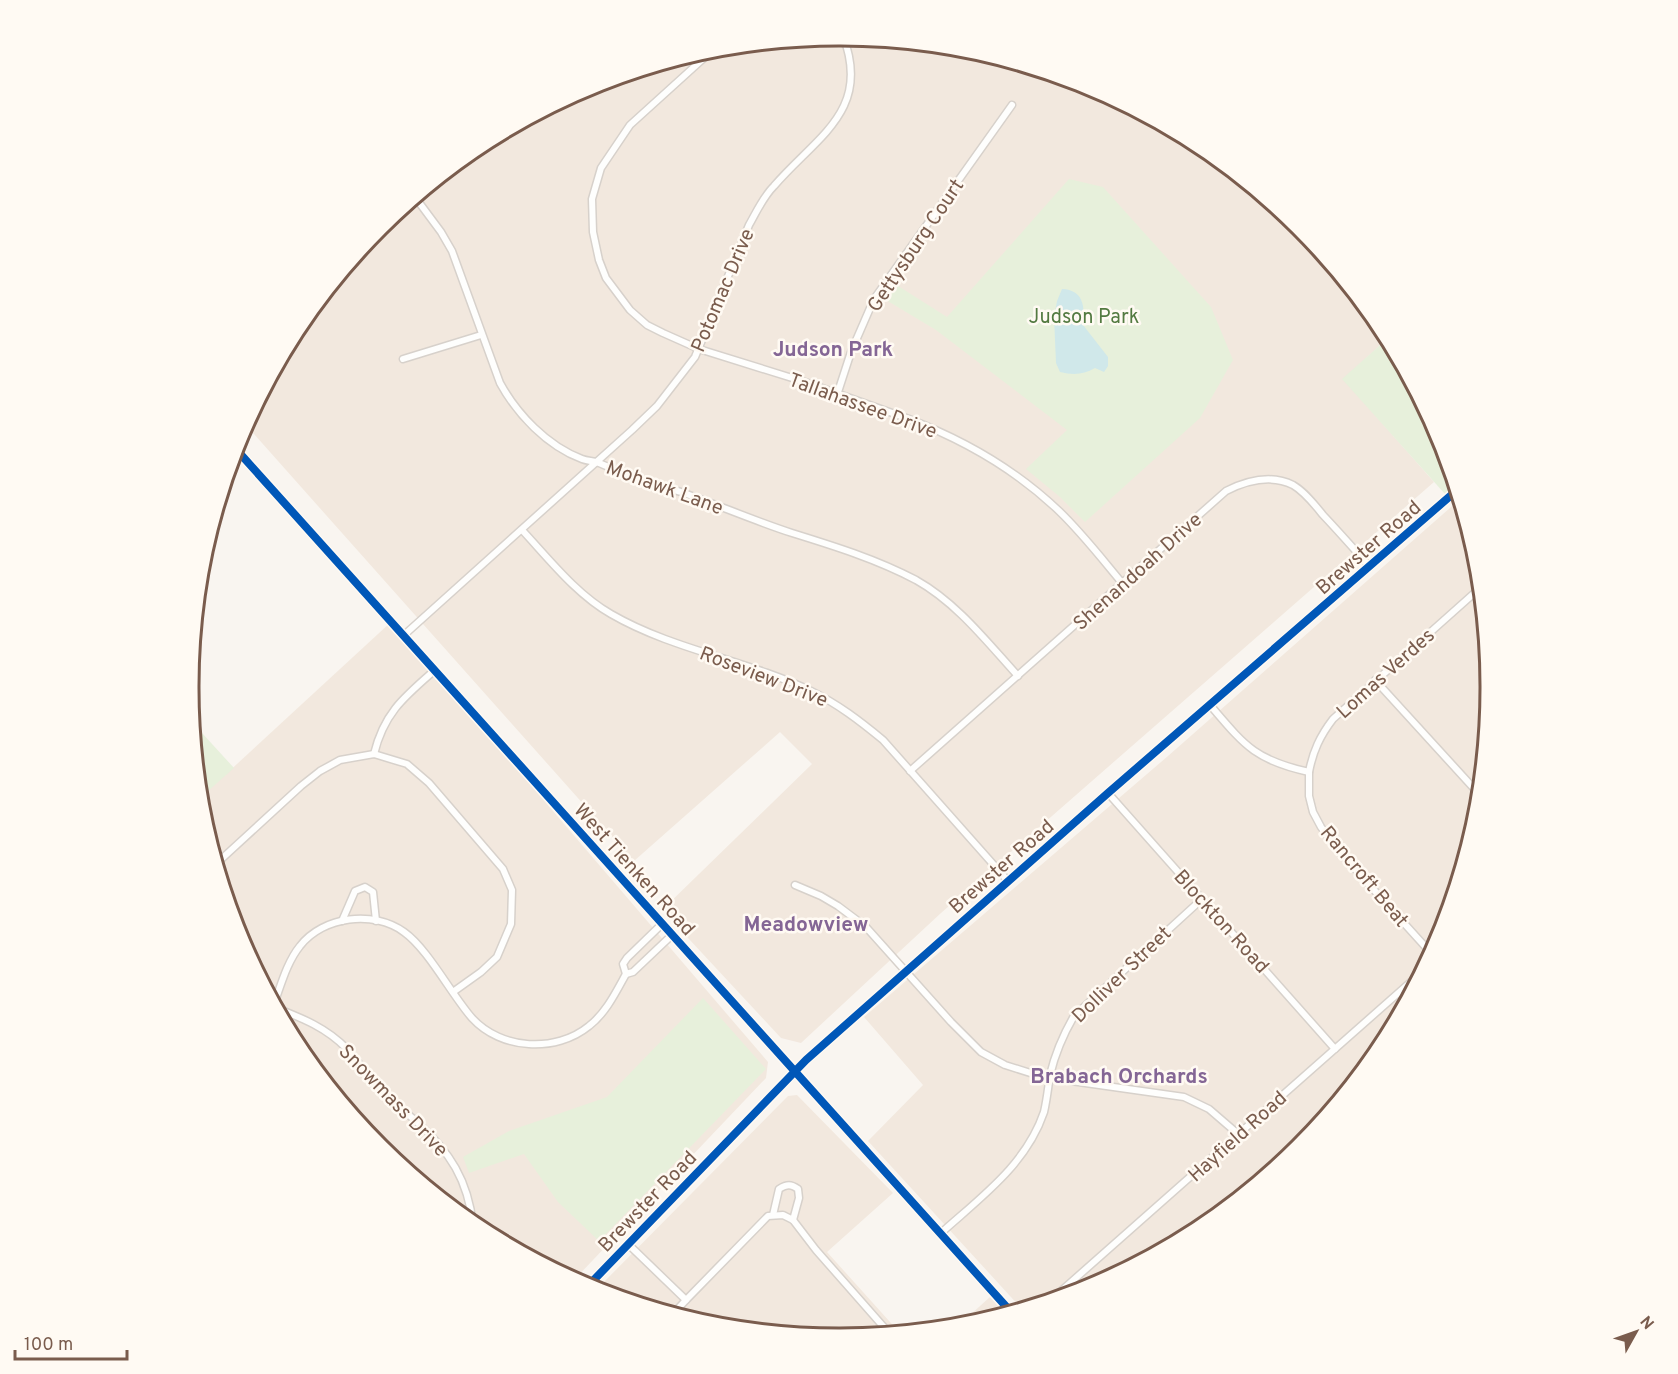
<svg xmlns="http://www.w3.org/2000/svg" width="1678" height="1374" font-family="Overpass,sans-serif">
<rect width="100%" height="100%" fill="#f9f5f0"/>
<g fill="#f2e8de">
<polygon points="839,36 966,49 1088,86 1201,146 1300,227 1380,326 1387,339 1343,379 1434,482 941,913 801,1043 781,1038 662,910 812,764 780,732 634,861 245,424 298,325 379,226 478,146 590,85 712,48"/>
<polygon points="1459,500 1478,560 1490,687 1477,814 1440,936 1380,1049 1299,1148 1200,1228 1088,1289 1022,1309 868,1141 923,1085 864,1017 1168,756"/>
<polygon points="391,622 768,1062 766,1078 574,1280 477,1228 378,1147 298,1048 237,936 200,814 199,799"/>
<polygon points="797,1095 893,1193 827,1252 899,1332 839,1338 712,1325 596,1290 788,1096"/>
<polygon points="990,1297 1005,1314 958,1326"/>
</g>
<g fill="#e7f0db">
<polygon points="1069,179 1103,187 1211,307 1233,360 1200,418 1085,522 1060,497 1026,469 1067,430 936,330 886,300 895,284 947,317"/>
<polygon points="1387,339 1441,438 1455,485 1445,494 1342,379"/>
<polygon points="191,721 234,768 199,799"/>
<polygon points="703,998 766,1069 599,1241 558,1202 524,1154 469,1173 463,1157 509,1131 607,1097"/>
</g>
<path fill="#d0e8ea" d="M1062,289C1084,290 1085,307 1083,325L1108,357V366L1104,372L1095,368C1083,375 1073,375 1060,372L1056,363L1054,317L1057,301Z"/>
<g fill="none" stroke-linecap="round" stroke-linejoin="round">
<defs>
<g id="minor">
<path d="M715,48L630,125L601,168L592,199L593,232L599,260L606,278L630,310L647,325L663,333L699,349L805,382L909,419C964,440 1016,470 1059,511C1082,533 1102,559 1123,584"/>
<path d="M415,197L441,232L452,251L500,383C517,414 547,446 582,459C587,461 594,461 599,463C626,475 653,483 681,492C718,505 755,521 792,533C834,546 876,559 916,580C957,603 987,642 1018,676"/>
<polyline points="403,359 481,335"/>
<polyline points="837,395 851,352 874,299 1012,105"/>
<path d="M522,530C549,559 576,594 611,614C673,650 747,660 811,691C838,704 860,721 883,740L1008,881"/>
<path d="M403,636L632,430L657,406L695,357L749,225C757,211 763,197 774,186C816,137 872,111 843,36"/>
<polyline points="1375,680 1479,794"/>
<path d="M1210,705C1245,746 1255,760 1309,772V796L1313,812L1321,827L1336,848L1431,953"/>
<path d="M374,754C384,713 404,697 435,670"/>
<path d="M910,771L1226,491C1246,481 1271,474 1293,485C1305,492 1315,505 1323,515C1339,532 1355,550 1370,567"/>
<path d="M1309,772C1313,751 1320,736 1333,719L1480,588"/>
<polyline points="1108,793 1335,1049"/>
<polyline points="216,864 301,786 320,771 340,760 374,754 407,764 429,783 503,869 512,890 511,924 497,957 481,972 453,992"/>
<polyline points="795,885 821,896 838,906 866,927 951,1022 981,1052 1005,1065 1043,1077 1184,1097 1209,1109 1238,1134"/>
<polyline points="342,921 355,891 365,887 373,892 376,921"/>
<polyline points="662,924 627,958 623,964 626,974 633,972 672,935"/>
<path d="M274,1004C281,985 287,962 300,946C323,916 374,910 404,932C428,949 451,994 472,1018C501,1050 556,1053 589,1026C606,1013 616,992 626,974"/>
<path d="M276,1008C302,1018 327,1028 347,1049C361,1064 371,1081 385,1095C395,1105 407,1113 417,1122C450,1152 468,1180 473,1225"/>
<path d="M773,1215L779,1189C787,1184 791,1184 798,1189L799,1198L793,1220"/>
<path d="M941,1233C981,1197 1026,1165 1044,1112C1047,1099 1048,1088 1050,1075C1055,1054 1063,1035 1074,1016L1202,899"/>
<polyline points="628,1244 686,1300 673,1314"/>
<polyline points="1052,1299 1422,972"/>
<polyline points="686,1300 768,1216 783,1215 793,1220 816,1250 889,1333"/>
</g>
<g id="tertiary">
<polyline points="235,448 1011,1312"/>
<polyline points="587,1287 806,1060 1108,793 1456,491"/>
</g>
</defs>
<use href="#minor" stroke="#d7d1cb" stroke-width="9"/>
<use href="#tertiary" stroke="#d7d1cb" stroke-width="10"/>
<use href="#minor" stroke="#fefefd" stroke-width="6"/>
<use href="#tertiary" stroke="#fefefd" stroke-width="8"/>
<defs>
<g id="cycleway">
<polyline points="235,448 1011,1312"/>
<polyline points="587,1287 806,1060 1108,793 1456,491"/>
</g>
</defs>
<use href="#cycleway" stroke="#fffaf3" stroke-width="11"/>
<use href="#cycleway" stroke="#0057b8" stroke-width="8"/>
</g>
<g text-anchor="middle" stroke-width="5" stroke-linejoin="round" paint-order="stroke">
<g font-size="20" fill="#7a5c4d" stroke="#fffaf3">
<text transform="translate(915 245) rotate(-56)" y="7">Gettysburg Court</text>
<text transform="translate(722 290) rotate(-67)" y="7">Potomac Drive</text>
<text transform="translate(863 405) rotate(20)" y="7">Tallahassee Drive</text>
<text transform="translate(665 487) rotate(20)" y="7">Mohawk Lane</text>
<text transform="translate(1368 547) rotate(-41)" y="7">Brewster Road</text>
<text transform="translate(1137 571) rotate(-42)" y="7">Shenandoah Drive</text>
<text transform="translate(1385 673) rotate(-42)" y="7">Lomas Verdes</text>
<text transform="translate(764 676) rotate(21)" y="7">Roseview Drive</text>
<text transform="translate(1001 866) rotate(-41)" y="7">Brewster Road</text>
<text transform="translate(635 869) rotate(48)" y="7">West Tienken Road</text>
<text transform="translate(1365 876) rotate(50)" y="7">Rancroft Beat</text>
<text transform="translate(1222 921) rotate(48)" y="7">Blockton Road</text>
<text transform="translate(1121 974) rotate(-44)" y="7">Dolliver Street</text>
<text transform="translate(394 1100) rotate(46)" y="7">Snowmass Drive</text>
<text transform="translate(1237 1136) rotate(-42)" y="7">Hayfield Road</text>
<text transform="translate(647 1201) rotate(-46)" y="7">Brewster Road</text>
</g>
<g font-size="20" fill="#537a41" stroke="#fffaf3">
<text x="1084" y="323">Judson Park</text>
</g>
<g font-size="21" font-weight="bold" fill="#846695" stroke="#fffaf3">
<text x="833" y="356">Judson Park</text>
<text x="806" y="931">Meadowview</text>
<text x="1119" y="1083">Brabach Orchards</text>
</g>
</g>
<path d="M0 0H1678V1374H0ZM839 46H840A640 640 0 0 1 1480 686V688A640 640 0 0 1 840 1328H839A640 640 0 0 1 199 688V686A640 640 0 0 1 839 46Z" fill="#fffaf3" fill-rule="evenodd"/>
<path fill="none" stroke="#7a5c4d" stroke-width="3" d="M839 46H840A640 640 0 0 1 1480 686V688A640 640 0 0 1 840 1328H839A640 640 0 0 1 199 688V686A640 640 0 0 1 839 46Z"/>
<g transform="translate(1636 1332) rotate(50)" stroke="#fffaf3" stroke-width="4.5" paint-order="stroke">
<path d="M0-4.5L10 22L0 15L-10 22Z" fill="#7a5c4d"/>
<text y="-9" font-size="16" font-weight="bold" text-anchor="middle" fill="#7a5c4d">N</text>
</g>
<path d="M15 1350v9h112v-9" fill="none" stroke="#7a5c4d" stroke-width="3"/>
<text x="24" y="1350" font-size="18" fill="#7a5c4d" stroke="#fffaf3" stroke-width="4.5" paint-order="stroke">100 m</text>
</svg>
